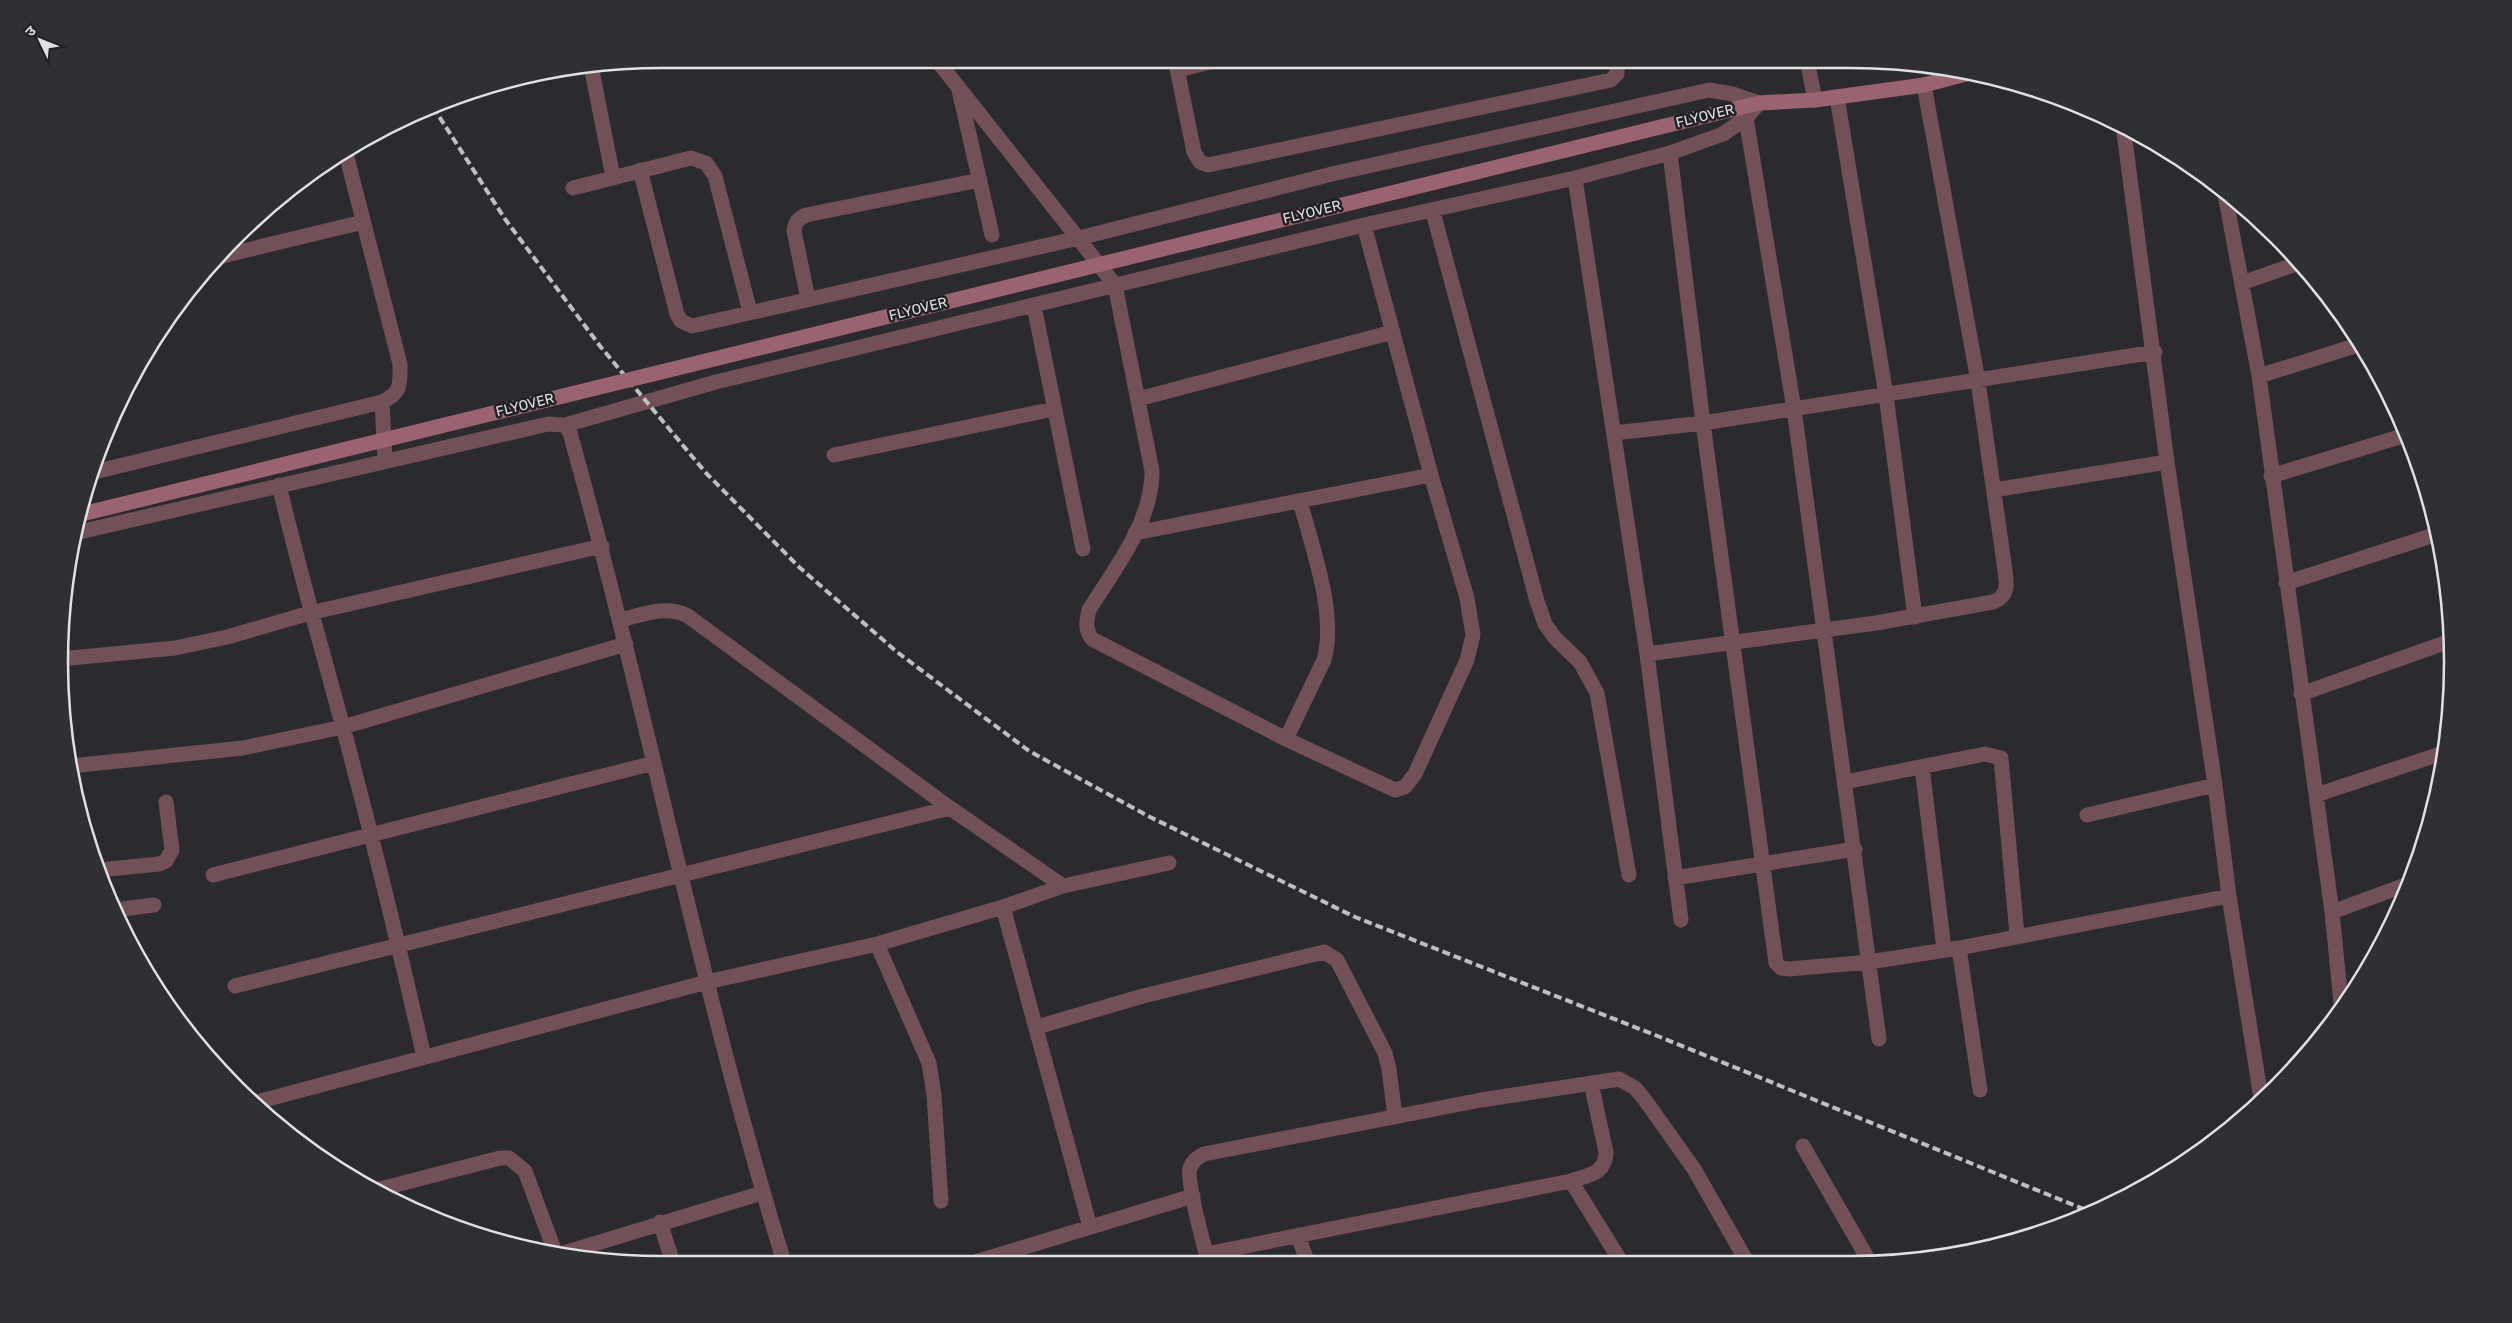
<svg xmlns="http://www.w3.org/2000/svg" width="2512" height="1323" viewBox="0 0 2512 1323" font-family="Rubik,'Noto Sans Devanagari',sans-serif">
<rect width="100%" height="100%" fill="#2b2a2e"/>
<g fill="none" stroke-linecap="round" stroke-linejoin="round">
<path stroke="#725058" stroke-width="15" d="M936,59L1115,285L1152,471C1152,523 1115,568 1089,610C1086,622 1085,629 1092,639L1286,739L1395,790L1405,787L1415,774L1467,660L1473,635L1467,598L1431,475L1364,225
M1175,59L1194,152L1200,162L1208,165L1611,80L1617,74V60
M1807,60L1815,100
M591,66L613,177
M1178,70L1222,59
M959,90L992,235
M1837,97L1886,395L1915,617
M1746,118L1794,409L1879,1039
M2123,125L2167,462L2215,785L2229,896L2261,1098
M1670,153L1703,423L1776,963L1781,968L1789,969L1869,962L1959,948L2229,896
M1575,178L1647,654L1681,920
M573,188L691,158L706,163L715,176L750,312
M2224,189L2259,376L2332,912L2341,1003
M1433,212L1537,601L1545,624L1555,638L1580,662L1597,693L1629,875
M214,258L363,222
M2242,283L2302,262
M808,299L794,231C795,222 798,219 806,215L980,180
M1034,306L1083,549
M2259,376L2361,344
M1138,399L1393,332
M382,402L385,461
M565,425L716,382L1364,225L1575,178L1670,153L1723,134L1746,118L1759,103L1733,94L1709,90L1332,174L1079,238L692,326L681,321L677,314L640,170
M1615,433L1703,423L2155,352
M834,455L1054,409
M90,473L382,402C402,392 400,385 400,364L345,150
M2271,476L2406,435
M279,485C298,566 321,646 343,727C372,836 399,946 424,1057
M1994,490L2167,462
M75,533L548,424L565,425L570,433C647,708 700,989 784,1262
M1135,533L1431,475
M2286,583L2437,534
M621,620C644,614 666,605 688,616L950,808L1063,886
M1647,654L1876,623L1993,602C2009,596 2007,584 2005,570L1978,381L1924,85
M60,659L175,648L227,637L310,613L602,546
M2301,694L2450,641
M1286,739L1324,660C1337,613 1312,548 1300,501
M71,766L243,748L343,727L626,644
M1922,767L1944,949
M1845,782L1985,754L2001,758L2017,935
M2316,795L2443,753
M2087,815L2215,785
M99,870L159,864L166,861L172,850L166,802
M213,875L654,763
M1675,878L1855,849
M1003,907L1090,1227
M114,910L154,905
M2332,912L2408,884
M877,944L929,1063L934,1095L941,1201
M1959,948L1980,1090
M235,986L950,808
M1037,1027L1143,996L1324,952L1337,960L1385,1053L1389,1069L1395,1116
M253,1103L707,982L877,944L1003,907L1063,886L1169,863
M1803,1146L1868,1259
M1571,1181L1620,1260
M376,1190L500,1158H509L525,1171L555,1252
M660,1222L673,1263
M1298,1235L1307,1261
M564,1253L762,1193
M1206,1254L1571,1181C1588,1175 1606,1174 1606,1152L1591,1083
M1208,1261C1204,1246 1186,1180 1190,1168C1193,1160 1197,1158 1204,1154L1481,1100L1619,1079L1635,1088L1645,1100L1694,1169L1746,1260
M975,1262L1193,1196"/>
<path stroke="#9a6371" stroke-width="15" d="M1599,142L1759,103L1815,100L1924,85L1970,73"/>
<path stroke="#bfbfc2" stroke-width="4" stroke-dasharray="8 4" stroke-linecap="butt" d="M433,107L505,219L600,346L706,473L799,567L897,652L1029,751L1150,817L1355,917L1660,1037L2091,1212"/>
<path stroke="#9a6371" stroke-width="15" d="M78,515L1599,142"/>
</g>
<g text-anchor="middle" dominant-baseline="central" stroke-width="5" stroke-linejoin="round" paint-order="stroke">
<g font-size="14" fill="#e1e1e4" stroke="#212125">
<text transform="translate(1705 116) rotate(-14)">FLYOVER</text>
<text transform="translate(1312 212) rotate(-14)">FLYOVER</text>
<text transform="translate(918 309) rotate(-14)">FLYOVER</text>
<text transform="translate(525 405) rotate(-14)">FLYOVER</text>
</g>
</g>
<path d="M0 0H2512V1323H0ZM662 68H1850A594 594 0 0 1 2444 662V662A594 594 0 0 1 1850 1256H662A594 594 0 0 1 68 662V662A594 594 0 0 1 662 68Z" fill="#303034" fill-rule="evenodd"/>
<path fill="none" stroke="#e1e1e4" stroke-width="2.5" d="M662 68H1850A594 594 0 0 1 2444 662V662A594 594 0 0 1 1850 1256H662A594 594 0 0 1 68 662V662A594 594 0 0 1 662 68Z"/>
<g transform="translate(40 40) rotate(313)" stroke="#212125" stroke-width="4" paint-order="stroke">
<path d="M0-4L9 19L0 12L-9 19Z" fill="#e1e1e4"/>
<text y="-8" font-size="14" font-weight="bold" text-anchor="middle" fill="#e1e1e4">उ</text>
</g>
</svg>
